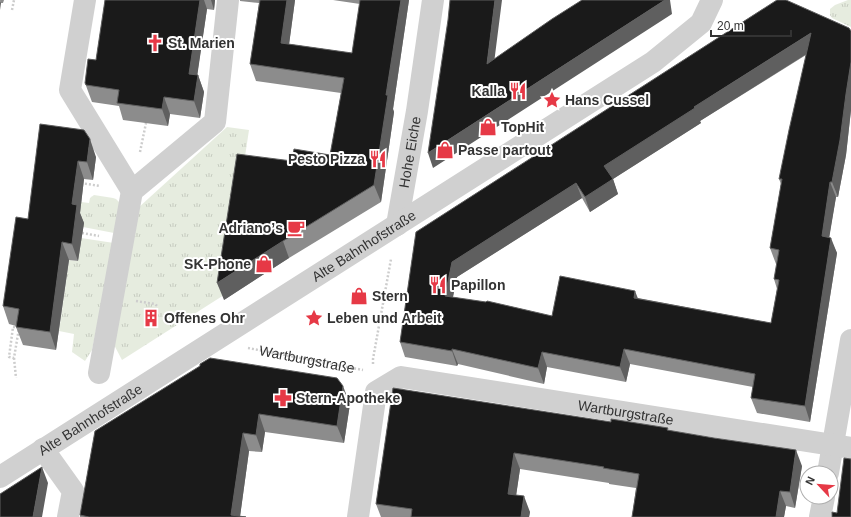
<svg xmlns="http://www.w3.org/2000/svg" width="851" height="517" viewBox="0 0 851 517" font-family="Helvetica,sans-serif">
<defs>
<pattern id="grass-tufts" width="24" height="20" patternUnits="userSpaceOnUse"><rect width="24" height="20" fill="#e6ecdf"/><path d="M3 7l-1-3M5 7V3M7 7l1-3M15 17l-1-3M17 17v-4M19 17l1-3" fill="none" stroke="#c6cbc0"/></pattern>
</defs>
<rect width="100%" height="100%" fill="#fff"/>
<path fill="url(#grass-tufts)" d="M848,0H851V27L832,18L830,15V9L835,5Z
M227,127L249,130L224,295L122,360L112,341L138,208Z
M94,195L113,198L116,199L120,203L114,233L83,227L78,222L81,202L89,203L90,198Z
M81,238L114,243L92,350L85,361L72,352L74,334L59,331L69,260L78,261Z"/>
<g fill="none" stroke-linecap="round" stroke-linejoin="round">
<g stroke="#cdcdcd" stroke-width="2.5" stroke-dasharray="2 2" stroke-linecap="butt">
<path d="M12,10L14,0"/>
<path d="M140,152L146,123"/>
<path d="M81,183L100,186"/>
<path d="M82,233L99,236"/>
<path d="M136,301L155,304L158,307"/>
<path d="M13,327L19,328L14,358L9,357Z"/>
<path id="s1" d="M248,348L363,370"/>
<path d="M14,358L16,378"/>
<path d="M373,364V359L391,259"/>
</g>
<g stroke="#d0d0d0" stroke-width="22">
<path d="M85,0L70,90L132,191"/>
<path id="s2" d="M397,225L417,111L433,0"/>
<path d="M99,373L132,191L215,122L228,0"/>
<path d="M43,449L73,491L68,517"/>
<path d="M828,473L851,340"/>
<path id="s3" d="M0,477L653,62L701,23L712,0"/>
<path id="s4" d="M358,517L376,392L401,377L851,448"/>
<path d="M820,517L824,497"/>
</g>
</g>
<path fill="#8c8c8c" fill-rule="evenodd" d="M0,0H4L3,3H1Z
M105,0H215L214,10L207,9L197,75H198L204,92L200,118L170,114L168,126L123,120L119,106L92,102L85,83L96,60Z
M240,0H295L289,44L352,53L360,4L333,0H409L393,109L394,112L381,202L289,258L224,300L292,161L330,155L341,93L256,81L250,64L259,3L240,1Z
M851,31V110L846,155L838,197H836L829,237L837,253L810,422L757,413L751,398L753,387L630,364L626,382L547,367L544,384L458,364L457,366L405,357L400,342L416,232ZM806,55L779,179L781,184L770,248L776,264H777L774,279L777,289L771,323L638,298L552,316L453,297L457,277L582,198L590,212L618,194L613,179L701,123L700,121Z
M40,124L96,157L93,180L84,179L80,213L84,223L78,261L69,260L56,350L23,345L16,327V326L9,324L3,306L28,219Z
M393,388L611,422L669,430L802,466L795,508L786,506L784,517H632L636,488L609,484V483L520,469L516,495L530,512L529,517H381L376,504Z
M350,404L344,443L265,432L262,452L249,451L240,516L246,517H80V515L95,431Z"/>
<path fill="#5f5f5f" d="M0,0L1,3L0,10Z
M200,0H204L207,9L195,91L189,74Z
M211,0H215L214,10Z
M287,0H295L287,60L281,43Z
M401,0H409L393,109L394,112L381,202L374,185L386,95Z
M495,0H502L492,79L487,64Z
M665,0H670L672,14L433,168L428,153Z
M811,33L816,48L700,121L701,123L613,179L618,194L590,212L585,197L604,166L694,107Z
M851,62V110L846,155L838,197L832,182Z
M198,75L204,92L200,118L194,101Z
M164,97L170,114L168,126L162,109Z
M90,139L96,157L93,180L87,162Z
M78,161L84,179L80,213L84,223L78,261L72,244V204Z
M830,182L836,197L827,251L822,236Z
M576,183L582,198L457,277L450,311L445,296L452,262Z
M831,238L837,253L810,422L805,406Z
M283,241L289,258L224,300L217,283Z
M62,242L69,260L56,350L50,332Z
M635,291L641,306L634,298Z
M452,349L458,364L457,366L452,351Z
M624,349L630,364L626,382L620,367Z
M542,352L547,367L544,384L538,368Z
M343,386L350,404L344,443L337,426Z
M259,414L265,432L262,452L256,435Z
M243,433L249,451L240,517L231,515Z
M796,450L802,466L795,508L790,492Z
M514,453L520,469L514,510L508,494Z
M42,467L48,483L42,517H33Z
M780,491L786,506L784,517H776Z
M524,496L530,512L529,517H521Z"/>
<path fill="#1a1a1a" stroke="#5f5f5f" fill-rule="evenodd" d="M105,0H200L189,74L198,75L194,101L164,97L162,109L117,103L119,90L86,85L85,83L88,59L96,60Z
M260,0H287L281,43L352,53L360,0H401L386,95H388L374,185L283,241L217,283L237,154L292,161L294,149L330,155L344,78L250,64Z
M450,0H495L487,64L552,19L582,0H665L428,153L448,20Z
M777,0H786L849,28L851,31V62L846,94L840,140L832,182H830L822,236L831,238L805,406L751,398L755,374L624,349L620,367L542,352L538,368L452,349V351L400,342L416,232ZM811,33L789,130L779,179H782L770,248L779,250L774,279L779,280L771,323L634,298L635,291L560,276L552,316L487,301L486,302L445,296L452,262L576,183L585,197L613,179L604,166L695,108L694,107Z
M40,124L84,130L90,139L87,162L78,161L72,204L77,205L72,244L62,242L50,332L16,327L19,309L3,306L16,217L28,219Z
M210,358L337,378L343,386L337,426L259,414L256,435L243,433L231,515L246,517H89L80,515L95,431L200,366V364Z
M393,388L611,422V419L668,428L667,430L714,438L796,450L790,492L780,491L776,517H632L639,474L603,468L604,467L514,453L508,494L524,496L521,517H411L412,509L376,504Z
M844,458L851,459V517H832V512L837,513Z
M42,467L33,517H0V494Z"/>
<defs>
<g id="church-bare" transform="scale(1.38)"><path d="M-1.2-6h2.4v3.5h3.3v2.4h-3.3V6h-2.4V-.1h-3.3v-2.4h3.3Z" fill="#e63946" stroke="#fff" stroke-width="2.5" paint-order="stroke"/></g>
<g id="restaurant-bare" transform="scale(1.38)"><path d="M-5-6h1v4h1v-4h1v4h1v-4h1v5L-1.5 .5V6h-2V.5L-5-1ZM5-6V6H3V1.5H1.5Q1.5-4 5-6Z" fill="#e63946" stroke="#fff" stroke-width="2.5" paint-order="stroke"/></g>
<g id="sight-bare" transform="scale(1.38)"><path d="M0-6L1.8-2.2L6-1.7L2.9 1.2L3.7 5.4L0 3.3L-3.7 5.4L-2.9 1.2L-6-1.7L-1.8-2.2Z" fill="#e63946" stroke="#fff" stroke-width="2.5" paint-order="stroke"/></g>
<g id="shop-bare" transform="scale(1.38)"><path d="M-5-2.5h2.3a2.7 3.5 0 0 1 5.4 0H5L5.5 6h-11ZM-1.5-2.5h3a1.5 2.3 0 0 0-3 0Z" fill="#e63946" stroke="#fff" stroke-width="2.5" paint-order="stroke"/></g>
<g id="cafe-bare" transform="scale(1.38)"><path d="M-5.5-4.5H6V0H3Q3 3.5 0 3.5H-2.5Q-5.5 3.5-5.5 0ZM3-3.2v2h1.7v-2ZM-6 4.5H4V6H-6Z" fill="#e63946" stroke="#fff" stroke-width="2.5" paint-order="stroke"/></g>
<g id="building-bare" transform="scale(1.38)"><path d="M-4-6H4V6H1V3H-1V6H-4ZM-2.5-4.3h1.7v1.8h-1.7ZM.8-4.3h1.7v1.8H.8ZM-2.5-1h1.7V.8h-1.7ZM.8-1h1.7V.8H.8Z" fill="#e63946" stroke="#fff" stroke-width="2.5" paint-order="stroke"/></g>
<g id="pharmacy-bare" transform="scale(1.38)"><path d="M-2-6h4v4h4v4h-4v4h-4v-4h-4v-4h4Z" fill="#e63946" stroke="#fff" stroke-width="2.5" paint-order="stroke"/></g>
</defs>
<g fill-rule="evenodd">
<use href="#church-bare" x="155" y="43"/>
<use href="#restaurant-bare" x="518" y="91"/>
<use href="#sight-bare" x="552" y="100"/>
<use href="#shop-bare" x="488" y="127"/>
<use href="#shop-bare" x="445" y="150"/>
<use href="#restaurant-bare" x="378" y="159"/>
<use href="#cafe-bare" x="296" y="228"/>
<use href="#shop-bare" x="264" y="264"/>
<use href="#restaurant-bare" x="438" y="285"/>
<use href="#shop-bare" x="359" y="296"/>
<use href="#building-bare" x="151" y="318"/>
<use href="#sight-bare" x="314" y="318"/>
<use href="#pharmacy-bare" x="283" y="398"/>
</g>
<g text-anchor="middle" dominant-baseline="central" stroke-width="4" stroke-linejoin="round" paint-order="stroke">
<g font-size="14" font-weight="bold" fill="#333" stroke="#fff" text-anchor="start">
<text x="168" y="43">St. Marien</text>
<text x="505" y="91" text-anchor="end">Kalla</text>
<text x="565" y="100">Hans Cussel</text>
<text x="501" y="127">TopHit</text>
<text x="458" y="150">Passe partout</text>
<text x="365" y="159" text-anchor="end">Pesto Pizza</text>
<text x="283" y="228" text-anchor="end">Adrianoʼs</text>
<text x="251" y="264" text-anchor="end">SK-Phone</text>
<text x="451" y="285">Papillon</text>
<text x="372" y="296">Stern</text>
<text x="164" y="318">Offenes Ohr</text>
<text x="327" y="318">Leben und Arbeit</text>
<text x="296" y="398">Stern-Apotheke</text>
</g>
<g font-size="14" fill="#333" stroke="#fff">
<text stroke="none"><textPath href="#s2" startOffset="74">Hohe Eiche</textPath></text>
<text stroke="none"><textPath href="#s3" startOffset="431">Alte Bahnhofstraße</textPath></text>
<text stroke="none"><textPath href="#s1" startOffset="60">Wartburgstraße</textPath></text>
<text stroke="none"><textPath href="#s4" startOffset="383">Wartburgstraße</textPath></text>
<text stroke="none"><textPath href="#s3" startOffset="107">Alte Bahnhofstraße</textPath></text>
</g>
</g>
<g transform="translate(819 485) rotate(296)"><circle r="19" fill="#ffffff" stroke="#adadad"/>
<path d="M0-3L7 15L0 10L-7 15Z" fill="#e63946"/>
<text y="-6" font-size="11" font-weight="bold" text-anchor="middle" fill="#333333">N</text>
</g>
<path d="M711 30v6h80v-6" fill="none" stroke="#333333" stroke-width="2"/>
<text x="717" y="30" font-size="12" fill="#333333" stroke="#ffffff" stroke-width="3" paint-order="stroke">20 m</text>
</svg>
